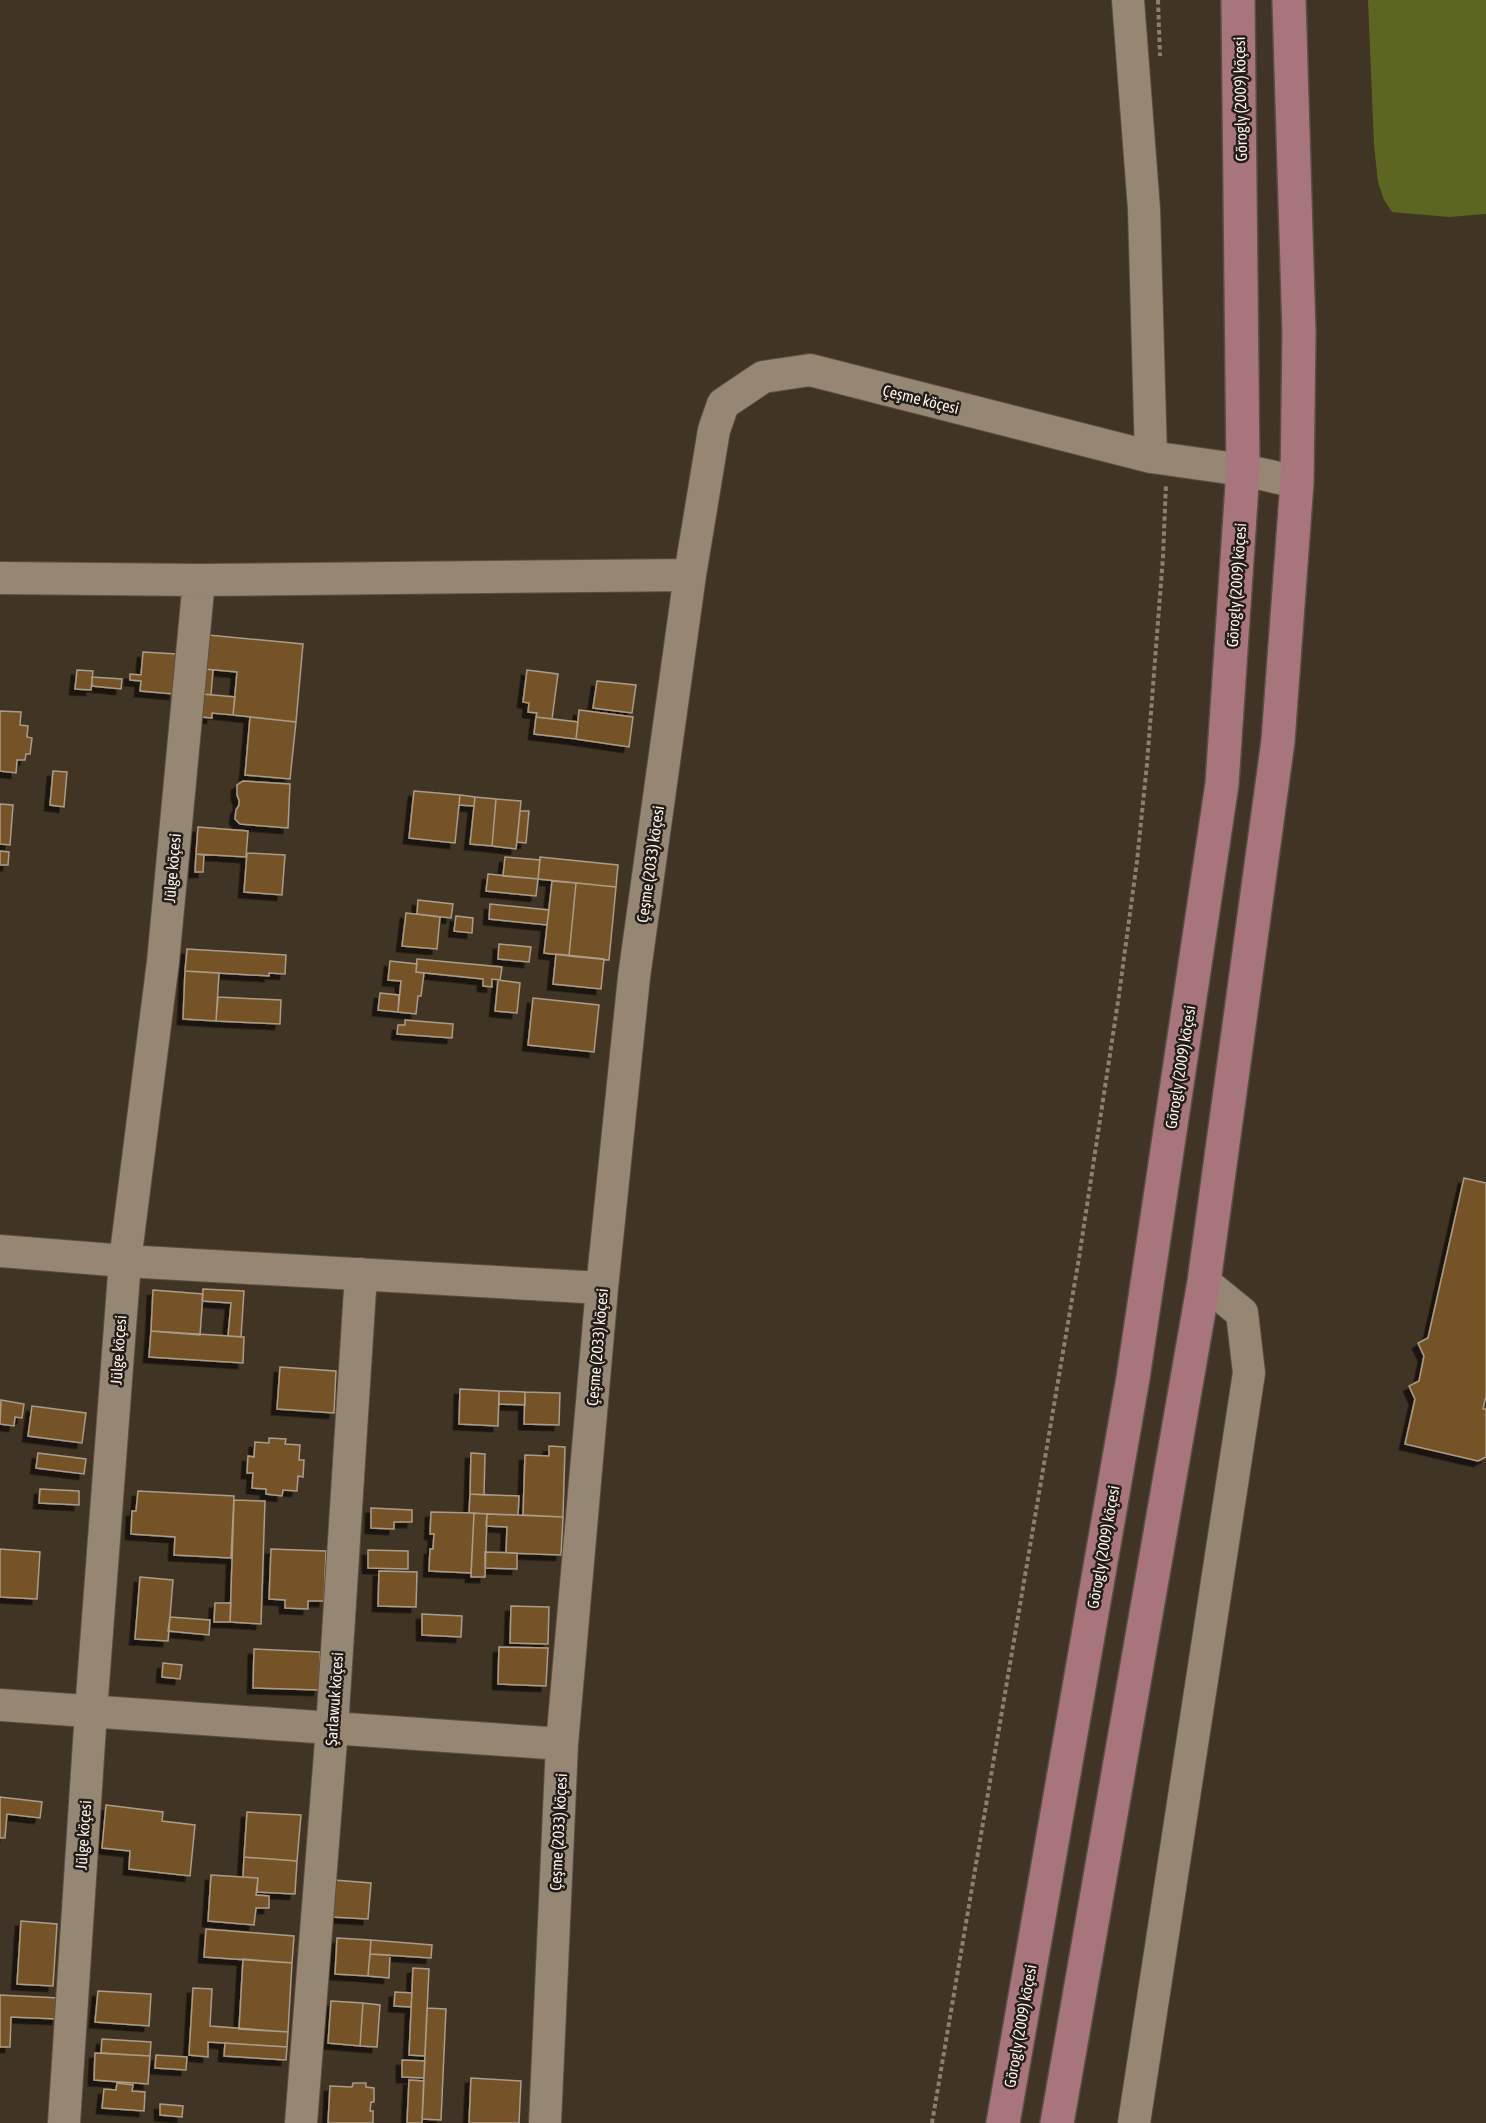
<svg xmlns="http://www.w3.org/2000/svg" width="1486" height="2123" viewBox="0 0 1486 2123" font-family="'Asap Condensed',sans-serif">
<defs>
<filter id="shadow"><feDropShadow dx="-5.5" dy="5.5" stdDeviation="0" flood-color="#0009"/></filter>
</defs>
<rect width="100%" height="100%" fill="#403424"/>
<path fill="#5d6621" d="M1368,0H1486V214L1449,217L1392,212L1384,200L1378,182L1374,145Z"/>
<path fill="#745325" stroke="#ab9c8a" stroke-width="1.5" filter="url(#shadow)" d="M208,635L303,644L296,722L233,715L237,672L205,669Z
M143,652L177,654L174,694L140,691L141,681L130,680V674L141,675Z
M205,669L213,670L211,695L203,694Z
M77,670L93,671L91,690L75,689Z
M527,670L558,674L552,719L536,717L537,713L528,712L529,703L523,702Z
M92,677L122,679L121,689L92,686Z
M597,681L636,685L632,713L593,708Z
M203,694L235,697L233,715L212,713V718L201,717Z
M579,710L633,717L629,747L576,739Z
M0,711L21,712L20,725L28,726L27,737L32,738L30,754H26L25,760H17L16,773L0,771Z
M250,717L296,722L290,779L245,775Z
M536,717L578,722L576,739L534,734Z
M53,771L67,772L64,807L50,805Z
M243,781L290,784L288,828L240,824L235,819L236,810L239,805V800L237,795V785Z
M414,791L460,795L455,843L409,838Z
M460,795L475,797L474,806L459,805Z
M475,797L496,799L492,846L470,844Z
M496,799L521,801L516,849L492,846Z
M0,804L13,805L10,845L0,844Z
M520,811H529L526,843L517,842Z
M198,827L248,831L246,857L196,854Z
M0,851L9,852L8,865H0Z
M247,853L285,855L282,895L244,892Z
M196,854L204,855L203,872H195Z
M505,857L540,860L538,879L503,876Z
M540,857L618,865L616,887L538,879Z
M488,874L538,879L536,896L486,891Z
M552,881L576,883L569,956L544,953Z
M576,883L616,887L609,960L569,956Z
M418,900L453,904L451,918L417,914Z
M490,904L549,910L547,925L489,919Z
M406,913L440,917L437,949L402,946Z
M456,916L473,918L472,933L454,931Z
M499,944L531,947L529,962L498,959Z
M187,949L286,955L285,974L269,973V976L185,971Z
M556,954L604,959L601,989L553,984Z
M417,959L502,967L500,980L492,979V987L483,986V979L416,972Z
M390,961L417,964L416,972L424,973L421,996H418L416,1014L398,1012L401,981L388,980Z
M185,971L219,973L216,1021L183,1019Z
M498,980L520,983L517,1013L495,1011Z
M380,993L399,995L398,1012L378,1010Z
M218,997L281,1000L280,1024L216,1021Z
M533,998L599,1005L594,1052L528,1045Z
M405,1020L453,1024L452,1038L397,1034L398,1025H405Z
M1464,1178L1486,1183V1396L1483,1409H1486V1457L1478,1461L1405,1444L1415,1399L1409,1386L1419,1381L1424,1356L1418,1343L1428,1338Z
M203,1289L244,1291L241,1337L228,1336L231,1303L202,1301Z
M153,1290L203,1294L200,1335L151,1331Z
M151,1331L244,1337L243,1363L149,1357Z
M280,1367L336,1371L334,1413L277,1409Z
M460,1389L499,1391L498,1426L459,1424Z
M499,1391L525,1392V1405L499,1404Z
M525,1392L560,1393L559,1425L524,1424Z
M1,1400L24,1404L22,1418L15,1417L14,1426L0,1424Z
M32,1406L86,1413L82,1443L28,1436Z
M269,1438L286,1439L285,1444L300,1445L299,1460H304L303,1477L298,1476L297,1491L283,1490L282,1496L266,1494V1489L252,1488L253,1473H247L248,1456L254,1457L255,1442L269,1443Z
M549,1446L565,1447L563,1517L523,1515L525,1455L549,1456Z
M38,1453L86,1459L84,1474L36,1468Z
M471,1453L485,1454L484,1495L470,1494Z
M40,1489L79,1491V1505L39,1503Z
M138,1491L234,1496L231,1558L174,1555L175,1537L131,1534L132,1511H136Z
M470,1494L519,1496L518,1515L469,1513Z
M234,1500L265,1501L261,1624L230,1622Z
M371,1508L412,1510V1522H394V1529L371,1528Z
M431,1512L474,1513L471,1573L429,1571L430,1549H433L434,1534H430Z
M474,1513L487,1514L485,1577H471Z
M487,1514L563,1517L561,1555L506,1553L507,1527L486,1526Z
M0,1549L40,1552L37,1599L0,1597Z
M271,1549L326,1551L324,1601H308V1609L285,1608V1600L269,1599Z
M368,1550L408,1551V1569L368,1568Z
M485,1552L517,1553V1569L485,1568Z
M379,1571L417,1572L416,1607L378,1606Z
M140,1577L173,1580L168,1641L135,1639Z
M215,1603H231L230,1622H214Z
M511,1606L549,1607L548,1644L510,1643Z
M422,1614L462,1616L461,1637L422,1635Z
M170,1617L210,1620L209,1635L168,1631Z
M499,1647L548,1648L546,1686L498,1684Z
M254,1649L320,1652L319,1690L253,1688Z
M163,1663L182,1665L180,1679L162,1677Z
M0,1797L42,1802L40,1818L7,1814L5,1838H0Z
M106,1805L163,1812L162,1821L195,1825L190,1876L129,1869L130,1851L102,1848Z
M247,1812L301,1815L297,1861L244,1857Z
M244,1857L297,1861L295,1894L257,1892L258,1878L243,1877Z
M211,1875L258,1878L256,1895L269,1896V1908H256L254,1925L208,1921Z
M334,1880L371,1883L368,1919L332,1917Z
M21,1921L57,1924L53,1986L17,1984Z
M206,1929L294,1936L292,1963L204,1957Z
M337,1938L371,1940L368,1976L335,1974Z
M371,1940L432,1945L431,1958L370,1954Z
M370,1954L390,1955L389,1978L368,1976Z
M243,1959L292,1963L288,2032L239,2029Z
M413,1968L429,1969L425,2056L409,2055Z
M193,1988L212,1989L210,2026L288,2032L287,2047L208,2042V2057L189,2055Z
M98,1991L151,1994L149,2026L95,2022Z
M395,1992L412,1993L411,2007L394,2006Z
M0,1995L59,1998L57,2019L11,2017L10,2047H0Z
M331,2001L363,2003L360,2046L328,2043Z
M363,2003L380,2005L377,2047L360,2046Z
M427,2008L446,2009L441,2120L422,2119Z
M102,2039L151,2042L150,2056L101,2053Z
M225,2043L287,2047L286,2060L224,2056Z
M95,2053L150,2056L148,2084L94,2080Z
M156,2055L187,2057L186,2070L155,2068Z
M402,2060L425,2061L424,2078L402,2077Z
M471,2078L521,2081L519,2123H469Z
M409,2080L424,2081L422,2123H407Z
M117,2083L133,2085L132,2091L145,2092L144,2111L102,2108L104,2089L116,2090Z
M353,2083H366V2087L374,2088V2102H371L370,2111H373V2123H328L330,2086L352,2087Z
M160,2104L183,2106L182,2117L160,2115Z"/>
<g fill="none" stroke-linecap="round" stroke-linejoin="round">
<g stroke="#5a4f42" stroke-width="34">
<path id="minor" d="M1128,0L1144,209L1151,457
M0,578L199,580L690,575
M0,1251L125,1261L602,1288
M0,1705L562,1744
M64,2123L91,1711L125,1261L163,962L199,580
M301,2123L332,1728L361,1274
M545,2123L562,1744L602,1288L634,977L690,575L714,430L723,404L763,377L810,370L1151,457L1243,470L1297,482
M1134,2123L1249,1373L1242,1313L1204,1282"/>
</g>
<g stroke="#5a4f42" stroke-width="36">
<path id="major" d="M1003,2123L1133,1378L1222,784L1243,470L1238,0
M1057,2123L1204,1282L1278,741L1297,482L1299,333L1289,0"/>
</g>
<path stroke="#8a7f72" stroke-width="4" stroke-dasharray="4.5 3" stroke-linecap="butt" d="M1158,0L1160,56
M932,2123L1079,1258L1119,995L1137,861L1147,764L1163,557L1166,484"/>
<use href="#minor" stroke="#968775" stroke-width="32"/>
<use href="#major" stroke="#a8757c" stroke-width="33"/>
</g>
<g text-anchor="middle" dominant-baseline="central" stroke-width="5" stroke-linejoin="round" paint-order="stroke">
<g font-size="16" fill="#fcf3ea" stroke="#221d16">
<text transform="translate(1240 99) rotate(-91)">Görogly (2009) köçesi</text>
<text transform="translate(921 399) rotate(14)">Çeşme köçesi</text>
<text transform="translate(1236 585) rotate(-86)">Görogly (2009) köçesi</text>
<text transform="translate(650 864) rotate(-82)">Çeşme (2033) köçesi</text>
<text transform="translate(172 868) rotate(-85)">Jülge köçesi</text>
<text transform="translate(1180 1067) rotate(-81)">Görogly (2009) köçesi</text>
<text transform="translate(597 1347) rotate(-85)">Çeşme (2033) köçesi</text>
<text transform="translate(118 1350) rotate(-86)">Jülge köçesi</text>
<text transform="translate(1103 1547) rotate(-80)">Görogly (2009) köçesi</text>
<text transform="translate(334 1699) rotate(-86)">Şarlawuk köçesi</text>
<text transform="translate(558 1832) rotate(-87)">Çeşme (2033) köçesi</text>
<text transform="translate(83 1835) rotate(-86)">Jülge köçesi</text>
<text transform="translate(1020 2026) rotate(-80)">Görogly (2009) köçesi</text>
</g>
</g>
</svg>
